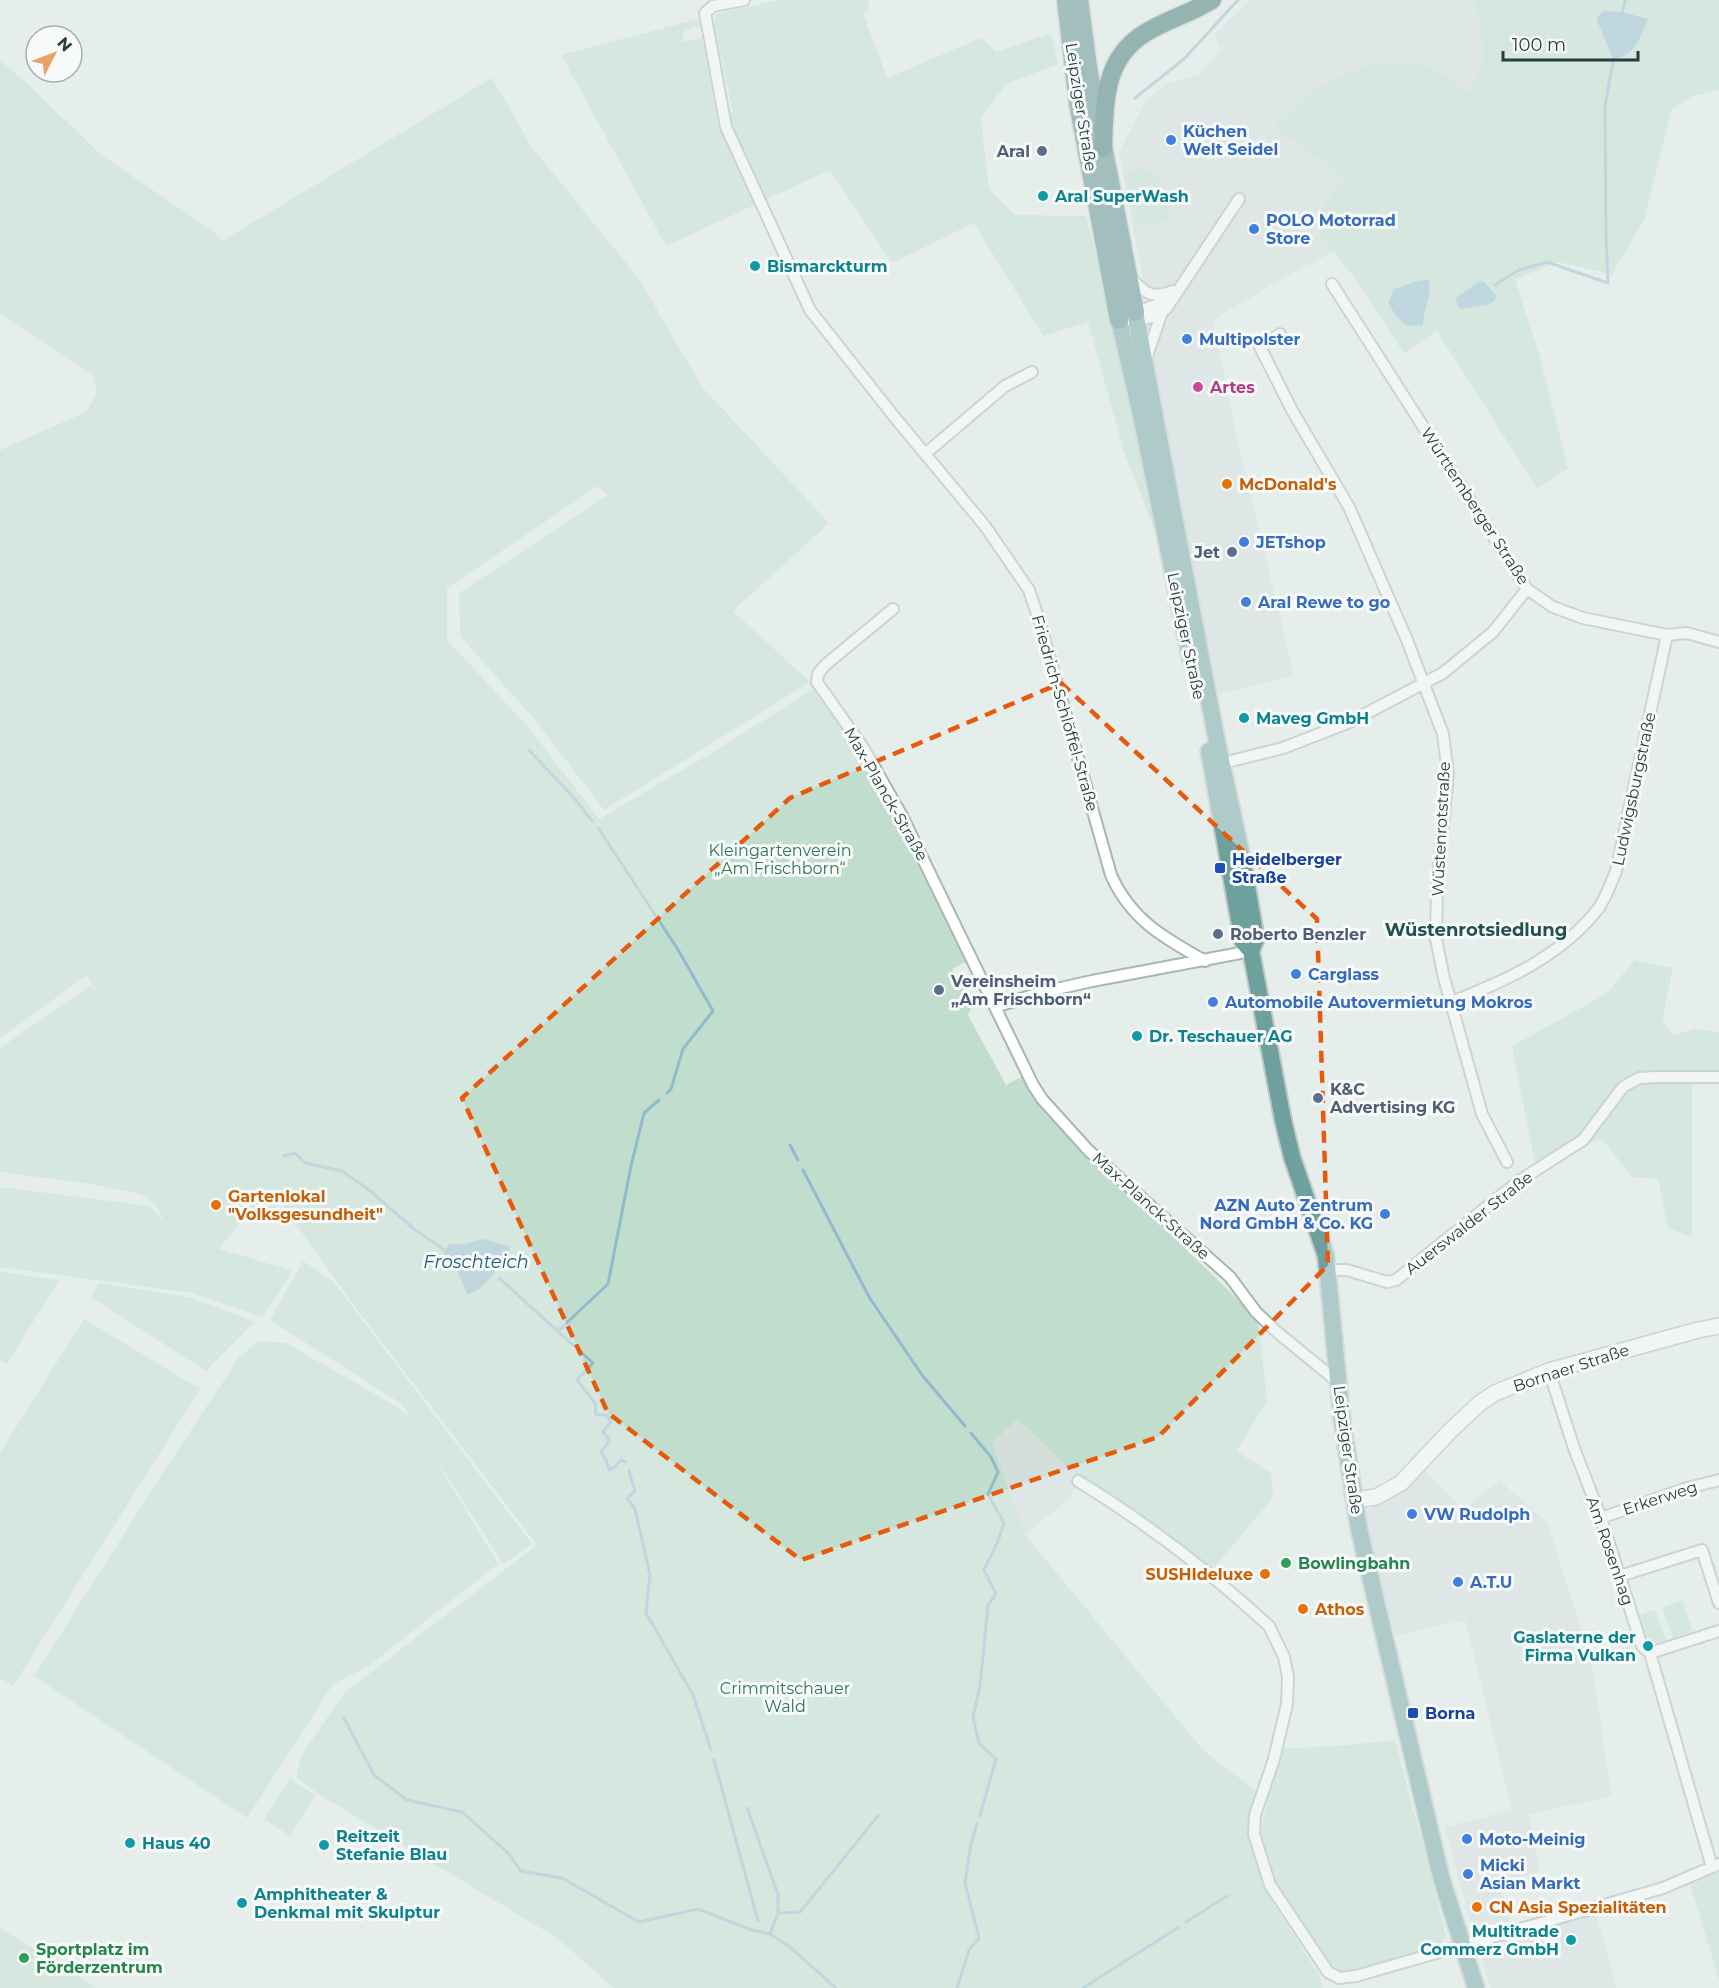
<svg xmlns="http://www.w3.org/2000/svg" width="1719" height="1988" viewBox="0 0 1719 1988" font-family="Montserrat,sans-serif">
<rect width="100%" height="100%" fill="#e6eeec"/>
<path fill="#d4dedb" d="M1250,0H1474L1482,33L1484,52L1477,82L1467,94L1443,73L1394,61L1357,71L1333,81L1310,94L1275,127L1344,177L1313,223L1334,252L1295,271L1213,320L1237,438L1294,675L1216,695L1159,389L1142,275L1119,152L1144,103L1165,84L1198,75L1222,49L1218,44L1216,33Z
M1018,1419L1080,1479L1071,1497L1025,1535L992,1443Z
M1423,1468L1462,1509L1500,1481L1548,1523L1593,1669L1611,1796L1529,1815L1540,1871L1499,1885L1514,1931L1594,1906L1617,1988H1491L1469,1918L1445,1827L1512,1810L1465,1620L1395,1636L1365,1516L1370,1507L1399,1491Z"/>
<path fill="#c1ddce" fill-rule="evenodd" d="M778,0H868L869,9L863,13L887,78L981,38L996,52L1051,33L1058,64L1006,84L981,118L989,189L1015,215L1086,216L1109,303L1166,559L1124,452L1088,322L1043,336L974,223L892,263L830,170L666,246L561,55L698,19L700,26L684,31L683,42L702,38L717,120L733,112L714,25L716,14Z
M1474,0H1719V90L1693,96L1672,109L1644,220L1611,276L1602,272L1558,262L1515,279L1539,354L1568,469L1537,488L1437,331L1404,354L1362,288L1312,223L1344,177L1274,127C1285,116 1296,105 1308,96C1343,69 1402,49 1442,73C1451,78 1459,87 1467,93C1492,64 1482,34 1474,0ZM1429,279C1432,292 1428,306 1423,318L1394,289L1417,281ZM1466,292L1488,305L1462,309L1457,298Z
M0,61L29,85L100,154L214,232L222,241L492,78L531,146L639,279L703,388L829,523L733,611L810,682L604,810L535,720L460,636L459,593L608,495L598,486L447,588V640L530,729L599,819L710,754L815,688C839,721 864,755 884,791C914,846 941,903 967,961L952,969L972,1006L968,1015L1006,1085L1023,1076L1055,1122L1258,1319L1267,1402L1236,1451L1271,1473L1273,1498L1210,1572L1080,1479L1018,1419L992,1443L1025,1535L1204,1751L1259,1793L1252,1833L1272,1901L1319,1975L1323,1988H614L557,1938L320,1795L296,1778L301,1756L344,1693L537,1545L352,1303L281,1203L260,1221L243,1220L219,1249L291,1270L289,1278L262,1317L192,1293L0,1267V1187L150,1206L165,1222L156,1205L141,1194L91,1184L0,1172V1048L90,986L96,988L86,976L0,1038V450L86,412L97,394L93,375L0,313Z
M1143,169L1160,178L1170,221L1137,226L1125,172Z
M1635,960L1673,968L1662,1020L1674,1035L1696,1028L1719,1033V1073L1692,1074V1237L1668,1228L1658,1179L1632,1177L1602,1139L1535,1163L1512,1046L1606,994Z
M303,1261L333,1281L532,1544L503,1564L422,1437L498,1564L367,1667L333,1684L247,1818L34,1676L160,1477L240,1356L259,1341L286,1343L399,1408L412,1420L402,1404L270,1320Z
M0,1272L59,1280L7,1364L0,1360Z
M99,1283L192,1298L255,1322L206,1371L91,1297Z
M84,1319L200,1389L13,1686L0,1678V1453Z
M1682,1600L1693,1631L1673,1638L1662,1607Z
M1655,1610L1666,1640L1652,1645L1649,1642L1640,1615Z
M1395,1740L1446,1936L1442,1943L1431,1948L1351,1972L1335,1970L1328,1966C1305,1931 1259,1872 1262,1829C1264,1806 1277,1772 1284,1748C1321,1748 1358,1744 1395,1740Z
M290,1779L315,1795L290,1836L264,1819Z
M1719,1870V1980L1690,1884Z
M0,1928L97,1988H0Z"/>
<path fill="#92bacf" d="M1604,11L1622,12L1648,19C1639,38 1637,55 1613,59L1596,18Z
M1429,279C1433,297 1423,310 1423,325L1407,326L1397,317L1388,303L1394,289L1417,281Z
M1483,281L1496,295L1495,301L1488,305L1462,309L1457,306L1456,298L1478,282Z
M483,1239L511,1247C503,1260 484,1293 467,1294L458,1273L444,1254L449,1244H465Z"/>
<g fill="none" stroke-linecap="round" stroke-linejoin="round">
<path stroke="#92bacf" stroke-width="3" d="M1622,14L1625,0
M1135,98L1184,59L1238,0
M1495,285L1519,270L1547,262L1608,283L1606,236L1605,106L1614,56
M529,750L575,799L592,821
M598,828L677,948L713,1011L683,1049L671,1089L667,1093
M790,1145L798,1160
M284,1156L295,1153L305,1163L342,1171L369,1190L414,1229L446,1251
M803,1170L869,1297L922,1375L965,1426
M499,1278L593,1363L577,1380L595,1403L596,1415H606L611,1421L603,1432L610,1440L601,1452L607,1462L609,1470L615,1467L621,1460L626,1462
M559,1330L608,1284L631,1166L644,1113L659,1100
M971,1433L991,1457L998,1472L988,1494L1004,1523L998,1541L984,1570L996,1594L988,1605L980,1686L973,1717L979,1743L996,1759L980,1815
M629,1471L635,1491L627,1498L635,1509L650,1575L646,1613L693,1695L711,1750
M344,1718L374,1775L407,1800L462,1812L507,1852L521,1871L562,1878L639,1922L698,1909L752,1930L770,1934L790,1947L836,1988
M714,1760L758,1921
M747,1808L778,1894V1913
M1186,1922L1227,1896
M770,1934L778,1913L800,1912L878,1816
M957,1988L969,1950L979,1938L965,1883L971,1844L977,1824
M1083,1988L1179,1927"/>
<g stroke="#a9b6b4" stroke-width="14">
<path id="minor" d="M744,0L713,6L705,13L726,127L810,310L896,419L985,526L1029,590L1039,620L1111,875C1131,920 1164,938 1205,961
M1130,277C1144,292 1151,300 1173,291
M1332,284L1527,589L1553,607L1583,618L1667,635L1687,633L1719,642
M1130,314L1162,303L1173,295
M1119,320C1137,321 1151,320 1166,309L1239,199
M1280,334L1260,347L1293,412L1349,507L1407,640L1443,734L1448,774L1437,887L1436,939L1444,978L1482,1114L1507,1162
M1146,359L1162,312
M925,454L1005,386L1032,372
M893,609L824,666L818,674L817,682L864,749L902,816L1033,1085L1042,1099L1089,1151L1230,1277L1256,1312L1277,1332L1338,1382
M1215,765L1283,748L1350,722L1443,673L1493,632L1527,589
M1451,1002C1506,981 1561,956 1598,909C1606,898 1611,883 1616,871L1667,635
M995,1007L1043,992L1092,981L1251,951
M1329,1270H1347L1387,1282L1396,1280L1519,1181L1583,1140L1623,1087L1639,1078L1656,1077H1719
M1549,1371L1574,1448L1601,1518L1642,1646L1650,1653L1712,1867
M1078,1481C1148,1524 1208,1570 1269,1626L1284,1657L1288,1677L1287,1704L1274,1759L1255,1815L1254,1834L1270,1885L1328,1972L1339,1978L1356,1976L1663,1888L1719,1864
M1601,1518L1684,1489L1719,1480
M1620,1576L1702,1550L1719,1603
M1650,1653L1719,1631"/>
</g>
<g stroke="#a2b6b4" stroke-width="18">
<path id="secondary" d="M1354,1500L1376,1497L1401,1483L1451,1430L1480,1403L1495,1393L1549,1371L1698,1330L1719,1326"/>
</g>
<g stroke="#c2c9c9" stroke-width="20">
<path id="primary" d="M1135,312L1217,742L1242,857L1256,939L1251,951L1283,1120L1292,1157L1326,1256L1342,1420L1359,1529L1441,1877L1476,1988
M1119,320L1141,415L1191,661
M1209,751L1243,942L1251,951"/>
</g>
<g stroke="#c2c9c9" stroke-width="21">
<path id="trunk" d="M1066,0L1078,103L1119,320
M1079,0L1088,68L1135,312"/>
</g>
<g stroke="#c2c9c9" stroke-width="21">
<path id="motorway" d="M1103,148C1105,99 1103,53 1154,28C1173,18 1193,12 1212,0"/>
</g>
<use href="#minor" stroke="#fff" stroke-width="10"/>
<use href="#secondary" stroke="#fff" stroke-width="15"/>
<use href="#primary" stroke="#6ea19d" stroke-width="16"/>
<use href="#trunk" stroke="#508683" stroke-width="18"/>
<use href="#motorway" stroke="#336a69" stroke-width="18"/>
</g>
<path d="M0 0H1719V1988H0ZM1061,683L1317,919L1328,1265L1158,1437L801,1560L608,1413L462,1098L790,798Z" fill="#e6eeec" fill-opacity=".55" fill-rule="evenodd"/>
<path fill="none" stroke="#e8590c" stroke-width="4.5" stroke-dasharray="12 8" stroke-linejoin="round" d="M1061,683L1317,919L1328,1265L1158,1437L801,1560L608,1413L462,1098L790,798Z"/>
<g fill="#3f7fe0" stroke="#f7faf9" stroke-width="2">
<circle cx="1171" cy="140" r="6"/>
<circle cx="1254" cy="229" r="6"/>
<circle cx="1187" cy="339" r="6"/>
<circle cx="1244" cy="542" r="6"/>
<circle cx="1246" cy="602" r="6"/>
<circle cx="1296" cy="974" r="6"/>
<circle cx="1213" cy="1002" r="6"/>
<circle cx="1385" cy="1214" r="6"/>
<circle cx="1412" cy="1514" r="6"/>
<circle cx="1458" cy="1582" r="6"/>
<circle cx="1467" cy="1839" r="6"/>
<circle cx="1468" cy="1874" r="6"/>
</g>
<g fill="#5c6f8a" stroke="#f7faf9" stroke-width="2">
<circle cx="1042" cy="151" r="6"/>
<circle cx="1232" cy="552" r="6"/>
<circle cx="1218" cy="934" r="6"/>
<circle cx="939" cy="990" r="6"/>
<circle cx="1318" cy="1098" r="6"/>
</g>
<g fill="#0f9aa8" stroke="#f7faf9" stroke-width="2">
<circle cx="1043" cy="196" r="6"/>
<circle cx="755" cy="266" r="6"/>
<circle cx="1244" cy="718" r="6"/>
<circle cx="1137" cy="1036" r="6"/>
<circle cx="1648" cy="1646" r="6"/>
<circle cx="130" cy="1843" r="6"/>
<circle cx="324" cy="1845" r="6"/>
<circle cx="242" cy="1903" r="6"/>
<circle cx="1571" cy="1940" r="6"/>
</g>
<circle fill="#d1479c" stroke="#f7faf9" stroke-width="2" cx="1198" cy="387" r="6"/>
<g fill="#e8710a" stroke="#f7faf9" stroke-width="2">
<circle cx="1227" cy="484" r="6"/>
<circle cx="216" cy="1205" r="6"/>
<circle cx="1265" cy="1574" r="6"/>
<circle cx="1303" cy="1609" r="6"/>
<circle cx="1477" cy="1907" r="6"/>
</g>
<g fill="#1a4fb4" stroke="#f7faf9" stroke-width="2">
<rect x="1214" y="862" width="12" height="12" rx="3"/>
<rect x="1407" y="1707" width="12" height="12" rx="3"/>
</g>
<g fill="#2e9e5b" stroke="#f7faf9" stroke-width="2">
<circle cx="1286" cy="1563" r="6"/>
<circle cx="24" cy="1958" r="6"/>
</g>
<g text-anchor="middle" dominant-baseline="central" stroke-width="6" stroke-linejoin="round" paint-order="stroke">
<g font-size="16" fill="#263f3e" stroke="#f7faf9">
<text transform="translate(1081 107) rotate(81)">Leipziger Straße</text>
<text transform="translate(1475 506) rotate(57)">Württemberger Straße</text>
<text transform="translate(1186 636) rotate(78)">Leipziger Straße</text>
<text transform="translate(1065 713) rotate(74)">Friedrich-Schlöffel-Straße</text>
<text transform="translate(1634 789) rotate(-78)">Ludwigsburgstraße</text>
<text transform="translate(886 794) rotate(60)">Max-Planck-Straße</text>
<text transform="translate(1441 829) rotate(-87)">Wüstenrotstraße</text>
<text transform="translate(1151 1206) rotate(42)">Max-Planck-Straße</text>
<text transform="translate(1469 1223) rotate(-38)">Auerswalder Straße</text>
<text transform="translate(1571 1368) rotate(-18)">Bornaer Straße</text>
<text transform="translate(1348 1450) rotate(82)">Leipziger Straße</text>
<text transform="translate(1660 1498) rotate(-18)">Erkerweg</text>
<text transform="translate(1610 1551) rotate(71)">Am Rosenhag</text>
</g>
<g font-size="16" font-weight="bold" fill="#366cbe" stroke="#f7faf9" text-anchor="start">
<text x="1183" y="131">Küchen<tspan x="1183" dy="18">Welt Seidel</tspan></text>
<text x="1266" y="220">POLO Motorrad<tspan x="1266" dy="18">Store</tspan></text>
<text x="1199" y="339">Multipolster</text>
<text x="1256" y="542">JETshop</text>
<text x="1258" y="602">Aral Rewe to go</text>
<text x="1308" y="974">Carglass</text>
<text x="1225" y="1002">Automobile Autovermietung Mokros</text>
<text x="1373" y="1205" text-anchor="end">AZN Auto Zentrum<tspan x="1373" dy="18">Nord GmbH &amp; Co. KG</tspan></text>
<text x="1424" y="1514">VW Rudolph</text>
<text x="1470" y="1582">A.T.U</text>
<text x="1479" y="1839">Moto-Meinig</text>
<text x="1480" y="1865">Micki<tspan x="1480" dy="18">Asian Markt</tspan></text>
</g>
<g font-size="16" font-weight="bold" fill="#4e5e75" stroke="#f7faf9" text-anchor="start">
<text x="1030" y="151" text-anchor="end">Aral</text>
<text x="1220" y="552" text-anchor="end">Jet</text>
<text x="1230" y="934">Roberto Benzler</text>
<text x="951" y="981">Vereinsheim<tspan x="951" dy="18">„Am Frischborn“</tspan></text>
<text x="1330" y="1089">K&amp;C<tspan x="1330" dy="18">Advertising KG</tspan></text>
</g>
<g font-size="16" font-weight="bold" fill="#0d838f" stroke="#f7faf9" text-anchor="start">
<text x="1055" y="196">Aral SuperWash</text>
<text x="767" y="266">Bismarckturm</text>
<text x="1256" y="718">Maveg GmbH</text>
<text x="1149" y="1036">Dr. Teschauer AG</text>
<text x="1636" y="1637" text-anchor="end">Gaslaterne der<tspan x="1636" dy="18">Firma Vulkan</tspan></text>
<text x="336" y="1836">Reitzeit<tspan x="336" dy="18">Stefanie Blau</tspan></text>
<text x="142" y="1843">Haus 40</text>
<text x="254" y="1894">Amphitheater &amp;<tspan x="254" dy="18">Denkmal mit Skulptur</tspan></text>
<text x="1559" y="1931" text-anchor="end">Multitrade<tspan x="1559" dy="18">Commerz GmbH</tspan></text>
</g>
<g font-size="16" font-weight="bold" fill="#b23c85" stroke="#f7faf9" text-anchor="start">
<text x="1210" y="387">Artes</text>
</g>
<g font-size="16" font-weight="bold" fill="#c56008" stroke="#f7faf9" text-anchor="start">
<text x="1239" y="484">McDonald's</text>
<text x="228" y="1196">Gartenlokal<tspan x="228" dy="18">"Volksgesundheit"</tspan></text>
<text x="1253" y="1574" text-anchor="end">SUSHIdeluxe</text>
<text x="1315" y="1609">Athos</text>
<text x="1489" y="1907">CN Asia Spezialitäten</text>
</g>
<g font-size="16" fill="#327458" stroke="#f7faf9">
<text x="780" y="850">Kleingartenverein<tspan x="780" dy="18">„Am Frischborn“</tspan></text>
<text x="785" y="1688">Crimmitschauer<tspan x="785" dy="18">Wald</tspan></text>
</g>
<g font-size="16" font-weight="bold" fill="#164399" stroke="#f7faf9" text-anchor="start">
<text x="1232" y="859">Heidelberger<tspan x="1232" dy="18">Straße</tspan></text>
<text x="1425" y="1713">Borna</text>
</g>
<g font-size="16" font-weight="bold" fill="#27864d" stroke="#f7faf9" text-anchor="start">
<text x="1298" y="1563">Bowlingbahn</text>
<text x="36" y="1949">Sportplatz im<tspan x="36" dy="18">Förderzentrum</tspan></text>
</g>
<g font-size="18" font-weight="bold" fill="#22514e" stroke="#f7faf9">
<text x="1476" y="930">Wüstenrotsiedlung</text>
</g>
<g font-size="18" font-style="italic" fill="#235979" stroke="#f7faf9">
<text x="476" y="1262">Froschteich</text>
</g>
</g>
<g transform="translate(54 54) rotate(48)"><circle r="28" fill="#f7faf9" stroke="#a3afae" stroke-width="1.5"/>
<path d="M0-4.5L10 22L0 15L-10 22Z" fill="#eaa169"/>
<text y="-9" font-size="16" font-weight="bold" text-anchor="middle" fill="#263f3e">N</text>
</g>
<path d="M1503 51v9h135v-9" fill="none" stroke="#263f3e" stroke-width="3"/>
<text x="1512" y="51" font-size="18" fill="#263f3e" stroke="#f7faf9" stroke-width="4.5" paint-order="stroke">100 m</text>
</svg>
